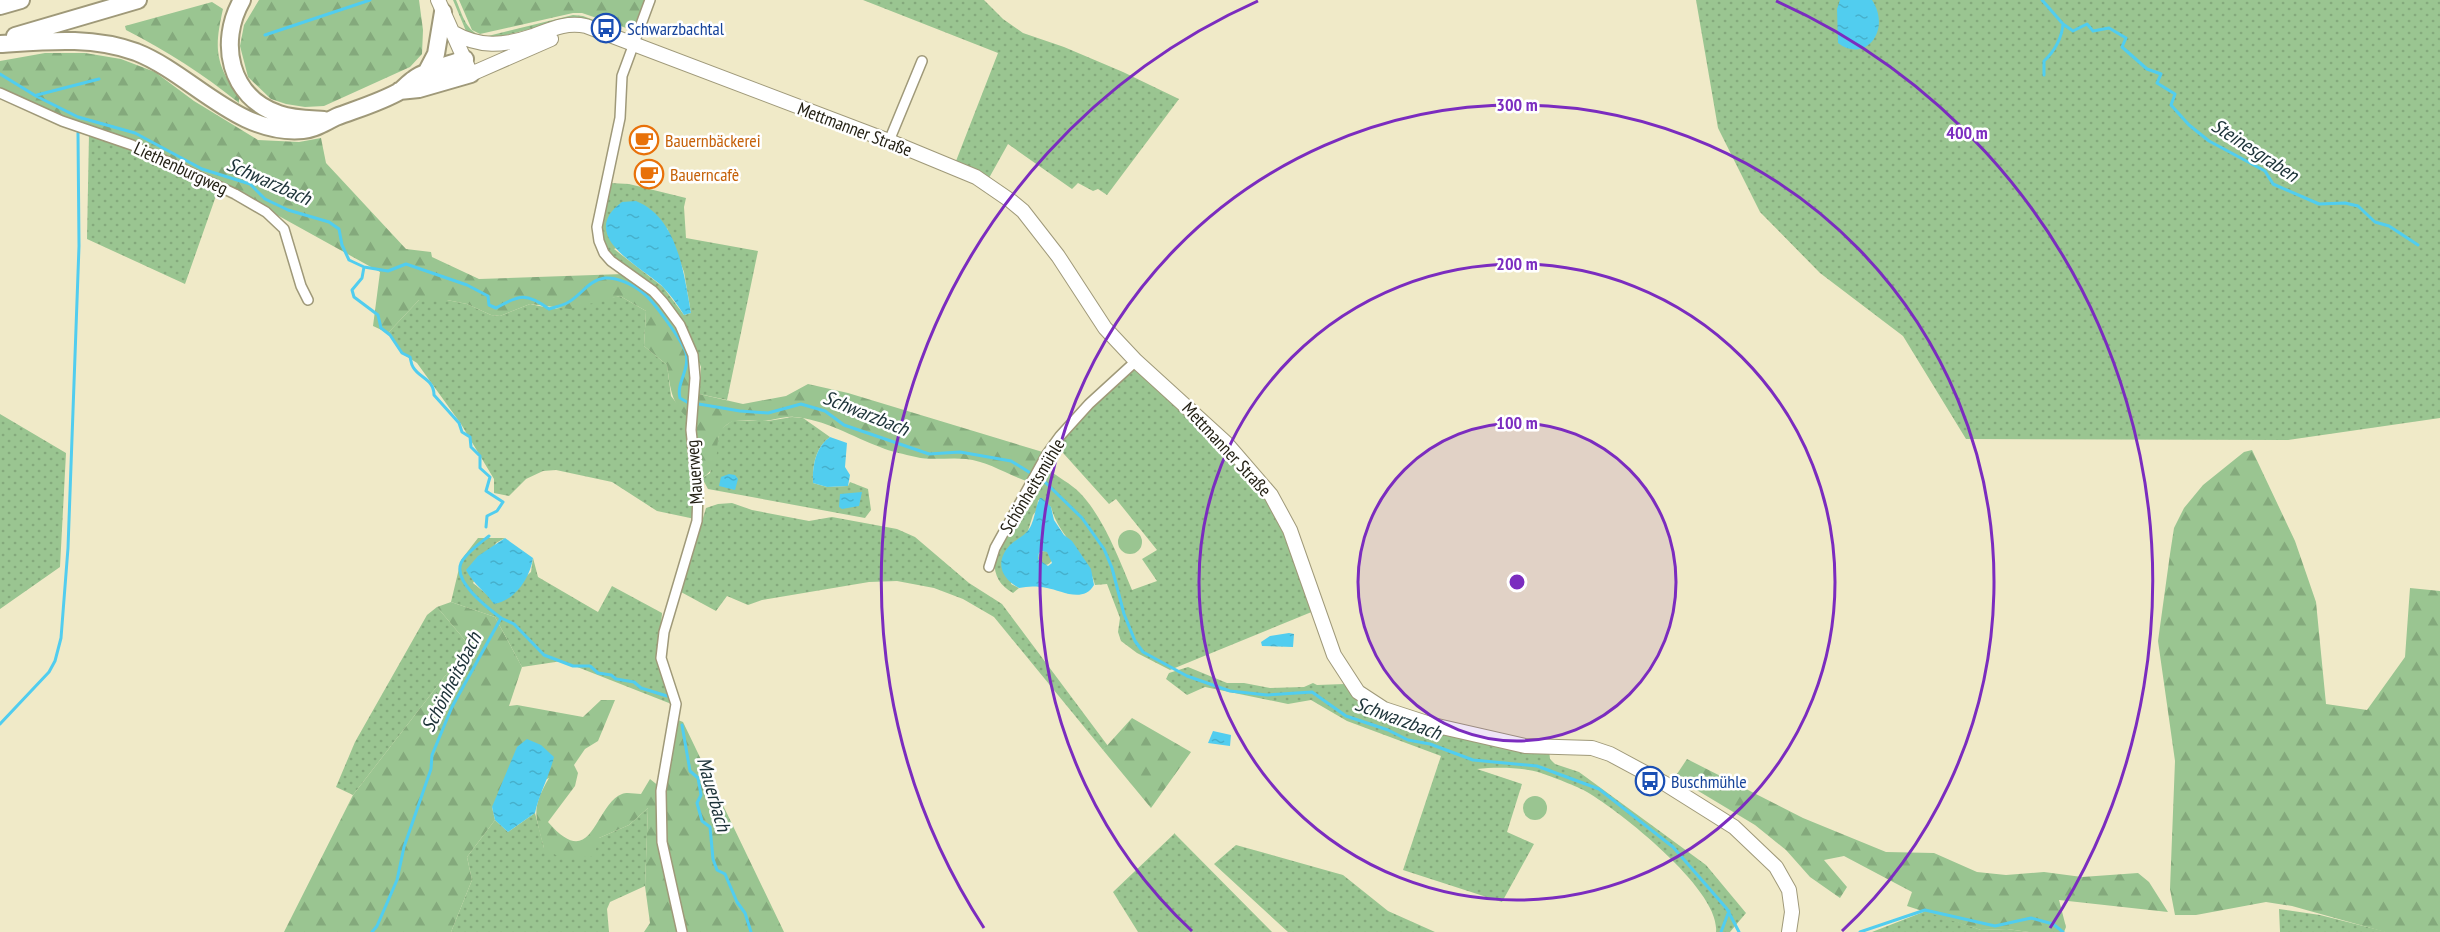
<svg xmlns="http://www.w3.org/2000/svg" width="2440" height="932" viewBox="0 0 2440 932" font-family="'PT Sans Narrow',sans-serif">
<defs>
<pattern id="grass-dots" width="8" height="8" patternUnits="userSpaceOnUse" patternTransform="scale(1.5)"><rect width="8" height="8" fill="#9ac591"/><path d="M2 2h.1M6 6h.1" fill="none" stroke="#84a97c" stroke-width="1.8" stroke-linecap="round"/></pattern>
<pattern id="forest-firs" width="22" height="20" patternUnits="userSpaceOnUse" patternTransform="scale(1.5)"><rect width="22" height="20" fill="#9ac591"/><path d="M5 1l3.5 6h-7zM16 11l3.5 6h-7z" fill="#84a97c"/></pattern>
<pattern id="water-ripples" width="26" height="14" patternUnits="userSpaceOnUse" patternTransform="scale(1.5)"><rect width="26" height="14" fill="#51cdef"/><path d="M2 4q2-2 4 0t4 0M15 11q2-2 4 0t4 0" fill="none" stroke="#46b0cc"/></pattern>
</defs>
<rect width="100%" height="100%" fill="#f0eac8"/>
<path fill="url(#grass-dots)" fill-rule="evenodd" d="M453,0H456C463,16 466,32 484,37L573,15L583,16L607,25L603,27L555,23L494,38L474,37L466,31Z
M863,0H984L1003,19L1023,33L1064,47L1123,72L1179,99L1107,195L1098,189L1093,191L1078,183L1072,189L1008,144L989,178L956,161L998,53Z
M1696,0H2440V418L2288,440L1966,439L1903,336L1820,273L1760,212L1718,128Z
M89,134L135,152L217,193L185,284L87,239Z
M610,183L629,184L686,198L684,207L686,238L758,251L727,400L699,394L701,367L690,339L604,247L600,226ZM667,228L684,272L691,313L684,315L663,287L614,249Z
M620,296L646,311L644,346L667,365L671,396L688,418L696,491L695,519L657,511L612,482L556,470L543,471L526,479L509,496L494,493V479L461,424L417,363L403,354L388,333L419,300H447L467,304L491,315L500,316L530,304L554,309Z
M1138,366L1186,407L1274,506L1314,611L1170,670L1137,653L1121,641L1118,632L1120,618L1107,584L1095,585C1088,554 1059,538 1051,507L1038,500L1037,510L1033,515L1011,584L1019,588L1013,593C995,583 992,568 996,549L1041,471L1049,470C1058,477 1071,484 1079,492C1103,516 1119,559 1132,590L1157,581L1142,559L1157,550L1116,499L1109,504L1055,444L1122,375Z
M0,414L66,453L60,567L0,609Z
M792,417L803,418L830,437C816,446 812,466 813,483L827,487L848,486L850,482L868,489L871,510L865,518L708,489L702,478L710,473L720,430L733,420L768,421Z
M732,503L752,510L809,521L832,517L870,524L897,529L915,537L969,583L1002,604L1108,746L1103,750L994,617L963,599L934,588L897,581L869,582L762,600L748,605L727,596L716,611L681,592L706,508L718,504Z
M478,538H505L496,543L473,583L489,596L495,604L531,572L533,558L538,577L598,612L612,586L662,613L658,659L674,705L562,661L522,667L495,617L451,602L461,560Z
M1038 558a7 7 0 1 1 14 0a7 7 0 1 1-14 0Z
M437,607L469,645L353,795L336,787L355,742L427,615Z
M1188,667L1227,683H1244L1270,688L1304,687L1313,683L1317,685L1345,684L1362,700L1549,750L1550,759L1555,764L1579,772L1706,865L1746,913L1730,932H1716C1721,891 1621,812 1587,792C1579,787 1550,776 1541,773C1522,767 1496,767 1477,769L1522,784L1507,832L1534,844L1502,902L1403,870L1441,756L1347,721L1311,700L1288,704L1205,687L1187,695L1166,679L1169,673Z
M648,808L645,886L610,902L607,909L609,932H451L472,880L467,857L495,820L508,832L535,813L544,848L599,838L629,825Z
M1175,833V834L1272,932H1138L1113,892Z
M1236,845L1343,875L1388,911L1435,932H1288L1214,864Z
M2279,909L2320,915L2387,932H2280Z
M1926,911L1981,930L2007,929L2029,932H1872Z"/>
<path fill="url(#forest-firs)" d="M259,0H419L423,30L422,54L410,67L324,106L305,107L286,104L271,99L248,77L240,46L244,25Z
M459,0H646L632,30L582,13H573L480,34L472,30Z
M212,2L223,9C214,49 215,63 239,98V103C203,74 167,51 126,30L125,26Z
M45,53H85L121,59L155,72L194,101L258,140L299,142L321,138L326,163L406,249L431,252L432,257L479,279L623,274L650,293L669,315L685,341L691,376L688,418C671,404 670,386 667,365L644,346L646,311L620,296L570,309L530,304L500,316L491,315L467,304L447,300H419L388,333L373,326L380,272L268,210L249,196L0,89V61Z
M808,384L848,393L1046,453L1030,482C1009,476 988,461 966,459C949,457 932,461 916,457C904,454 891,452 880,447C853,437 824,419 794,417C784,416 773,421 762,421C754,421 738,418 731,422C705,436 730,461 702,478L695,432L699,394L743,404L786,396Z
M2252,450L2295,541L2316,602L2326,704L2367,710L2405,657L2410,588L2440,591V932H2385L2292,906L2266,902L2196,915H2175L2170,889L2175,761L2158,641L2170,554L2174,528L2184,508L2203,485L2244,452Z
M451,602L495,617L522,667L509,706L517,705L583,717L601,700H615L598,741L585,749L574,765L578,773L575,786L548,822C593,874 594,805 622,794C627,792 635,794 641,794L650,779L665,791L678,720L683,722L784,932H644L650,923L645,886L648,808L629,825L599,838L594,856L561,858L544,848C535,814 531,809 549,778L492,807L495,820L467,857L472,880L451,932H284L353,795L469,645L437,607Z
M1132,718L1191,752L1151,808L1103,750Z
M1687,759L1803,818L1886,852L1934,853L1977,872L2006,875L2044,872L2082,877L2138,873L2149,882L2168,912L2059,900L2066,927L2064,932H2029L2007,929L1981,930L1907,906L1912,892L1844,856L1824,860L1847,887L1840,898L1810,877L1786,850L1755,825L1675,777Z"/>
<path fill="#9ac591" d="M1118 542a12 12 0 1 1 24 0a12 12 0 1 1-24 0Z
M1523 808a12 12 0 1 1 24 0a12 12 0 1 1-24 0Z"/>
<path fill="url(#water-ripples)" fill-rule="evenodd" d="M1840,0H1872C1892,30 1865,64 1838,43L1837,9Z
M636,201C678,218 684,274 691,313L684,315C677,304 670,294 661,285C638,265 577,235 622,202Z
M830,437L847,443L845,467L850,475L848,486L827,487L813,483C812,466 816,446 830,437Z
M729,474L735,475L738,479L735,490L719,486L721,477Z
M862,492L859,506L842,509L839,507L840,494Z
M1040,498H1042L1051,507L1054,520L1064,535L1072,541L1091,569L1094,585C1083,604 1060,590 1047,588C1037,586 1028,586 1019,588C1000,578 995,561 1010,545C1016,539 1025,536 1029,529C1035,520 1035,507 1040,498ZM1042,551L1047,552L1052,563L1048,566L1038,559L1039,553Z
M505,538L533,558C530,578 515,601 494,604C485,591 474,585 466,570L478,556Z
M1289,633L1294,634L1293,647L1262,646L1261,642L1270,636Z
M1213,731L1231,735L1230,746L1208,743Z
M527,739L541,745L554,757C549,777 539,794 535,813L508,832L495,820L492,807L517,747Z"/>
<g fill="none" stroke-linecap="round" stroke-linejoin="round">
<path stroke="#51cdef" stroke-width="3" d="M2042,0L2063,24L2073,31L2087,24L2093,31L2109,28L2126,38L2122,47L2147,69L2161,74L2157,83L2175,94L2171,105L2189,125L2209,141L2265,171L2273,184L2319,204L2345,203L2358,206L2375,222L2389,226L2418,245
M265,35L370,0
M0,74L36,96L78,117L135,133L202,169L250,184L265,199L288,210L329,222L339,229L342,245L349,260L364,267L388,271L406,264L467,285L488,296L489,305L496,308C520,294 527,293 549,309C555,307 561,306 567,303C581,296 588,280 605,278C617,277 634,285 643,293C653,300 683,342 686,353C690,370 676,383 680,398L687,402L740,411L768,413L801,404L825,411L844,425L929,454L960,452L1011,461L1045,482L1082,518L1104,549L1112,568L1124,614L1135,641L1143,652L1187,676L1230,691L1267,695L1312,692L1346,716L1388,730L1408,740L1430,744L1473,760L1537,766L1599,789L1673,847L1727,909L1739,932
M2044,75V61C2054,52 2062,38 2063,24
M37,95L99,79
M364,267L362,278L352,290L354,297L378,315L381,328L390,335L402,353L410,357C411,360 411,364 413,367C419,378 434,379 434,395L459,423L462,432L470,437L471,447L480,456V468L490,477L486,491L503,502L497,511L487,516L486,527
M501,618L514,624L544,655L573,666H590L598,673L611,675L616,679L634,682L641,688L667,696
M0,724L49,672L55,661L61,638L68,548L79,246L78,133
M682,725L690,771L698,778L701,795L697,803L702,821L710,827L713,859L717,870L725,874L737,902L745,913L751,932
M372,932L377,926L397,880L404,847L431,769L432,755L452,707L501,618C488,608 453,582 461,563C466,553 480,543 489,536
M1721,932L1729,911
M1860,932L1925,910L1995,926L2031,918L2053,924L2063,932"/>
<g stroke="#9f9979" stroke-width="12">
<path id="minor" d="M650,0L622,76L620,118L597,227L599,241L604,253L611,261L653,291L663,302L680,325L693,355L695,378L691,430L698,493L697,521L664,632L661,658L676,704L661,791L662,842L682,932
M0,93L62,121L132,145L235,194L266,212L284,229L301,286L308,300
M889,141L922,61
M989,567L995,548L1047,454L1060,436L1089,404L1136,361"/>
</g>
<g stroke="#9f9979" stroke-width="16">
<path id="secondary" d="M438,0L471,74L551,39
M452,32C480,48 503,46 533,36C552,29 566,22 586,26L889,141L976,177L1011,201L1023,211L1058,256L1105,328L1136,361L1226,443L1271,495L1290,530L1334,655L1358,692L1384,709L1433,725L1525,746L1592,748L1610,754L1664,783L1734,827L1776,867L1789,890L1792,912L1789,932"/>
</g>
<g stroke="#9f9979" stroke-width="20">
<path id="motorway" d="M242,0C218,42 229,97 279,114C293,119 309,119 324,120
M0,6L21,0
M15,36L138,0
M0,44C46,41 92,36 136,52C192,74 238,136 303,130C316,129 325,122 336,117C357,109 381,102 400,91C405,87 409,82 414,79C428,69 449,65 465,59
M426,73L436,54L443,12
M399,91L419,89L471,74"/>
</g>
<use href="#minor" stroke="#fff" stroke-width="9"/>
<use href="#secondary" stroke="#fff" stroke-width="14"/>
<use href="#motorway" stroke="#fff" stroke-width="16"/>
</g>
<circle cx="1517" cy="582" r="159" fill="#7b2cbf" fill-opacity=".12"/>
<g fill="none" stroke="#7b2cbf" stroke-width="3">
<circle cx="1517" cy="582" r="159"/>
<circle cx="1517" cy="582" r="318"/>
<path d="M1192 931A477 477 0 1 1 1842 931"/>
<path d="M984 928A636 636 0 0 1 1258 1M1776 1A636 636 0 0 1 2050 928"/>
</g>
<defs>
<g id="bus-ring" transform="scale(1.5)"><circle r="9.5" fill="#fff" stroke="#1a4fb4" stroke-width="1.5"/><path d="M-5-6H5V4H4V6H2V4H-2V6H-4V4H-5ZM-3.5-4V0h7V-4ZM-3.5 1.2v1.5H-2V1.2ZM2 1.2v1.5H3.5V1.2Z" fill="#1a4fb4"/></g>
<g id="cafe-ring" transform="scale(1.5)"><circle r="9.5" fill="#fff" stroke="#e8710a" stroke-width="1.5"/><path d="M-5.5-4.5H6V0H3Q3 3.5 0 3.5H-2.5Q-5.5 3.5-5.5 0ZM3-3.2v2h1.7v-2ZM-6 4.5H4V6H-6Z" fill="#e8710a"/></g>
</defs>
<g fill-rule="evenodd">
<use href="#bus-ring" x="606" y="28"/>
<use href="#cafe-ring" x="644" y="140"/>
<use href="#cafe-ring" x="649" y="174"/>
<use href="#bus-ring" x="1650" y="781"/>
</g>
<g text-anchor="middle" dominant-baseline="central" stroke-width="5" stroke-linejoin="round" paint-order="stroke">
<g font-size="18" fill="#164399" stroke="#fff" text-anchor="start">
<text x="627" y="28">Schwarzbachtal</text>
<text x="1671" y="781">Buschmühle</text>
</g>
<g font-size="18" fill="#232014" stroke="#fff">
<text transform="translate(855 129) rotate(21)">Mettmanner Straße</text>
<text transform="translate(181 168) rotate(25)">Liethenburgweg</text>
<text transform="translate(1227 449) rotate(47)">Mettmanner Straße</text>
<text transform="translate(694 472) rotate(-94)">Mauerweg</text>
<text transform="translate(1032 486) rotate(-59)">Schönheitsmühle</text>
</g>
<g font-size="18" fill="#c56008" stroke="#fff" text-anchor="start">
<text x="665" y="140">Bauernbäckerei</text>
<text x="670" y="174">Bauerncafè</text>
</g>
<g font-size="20" font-style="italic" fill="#1c3238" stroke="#fff">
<text transform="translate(2255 150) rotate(33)">Steinesgraben</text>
<text transform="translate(269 181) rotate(24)">Schwarzbach</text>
<text transform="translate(866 413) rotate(22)">Schwarzbach</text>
<text transform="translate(451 682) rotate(-63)">Schönheitsbach</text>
<text transform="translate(1398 718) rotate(20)">Schwarzbach</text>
<text transform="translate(714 794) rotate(74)">Mauerbach</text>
</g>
</g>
<circle cx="1517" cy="582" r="9" fill="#7b2cbf" stroke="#fff" stroke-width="3"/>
<g font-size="18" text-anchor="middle" font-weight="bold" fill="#7b2cbf" stroke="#fff" stroke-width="5" stroke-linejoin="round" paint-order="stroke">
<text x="1517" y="111">300 m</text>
<text x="1967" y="139">400 m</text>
<text x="1517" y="270">200 m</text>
<text x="1517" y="429">100 m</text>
</g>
</svg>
